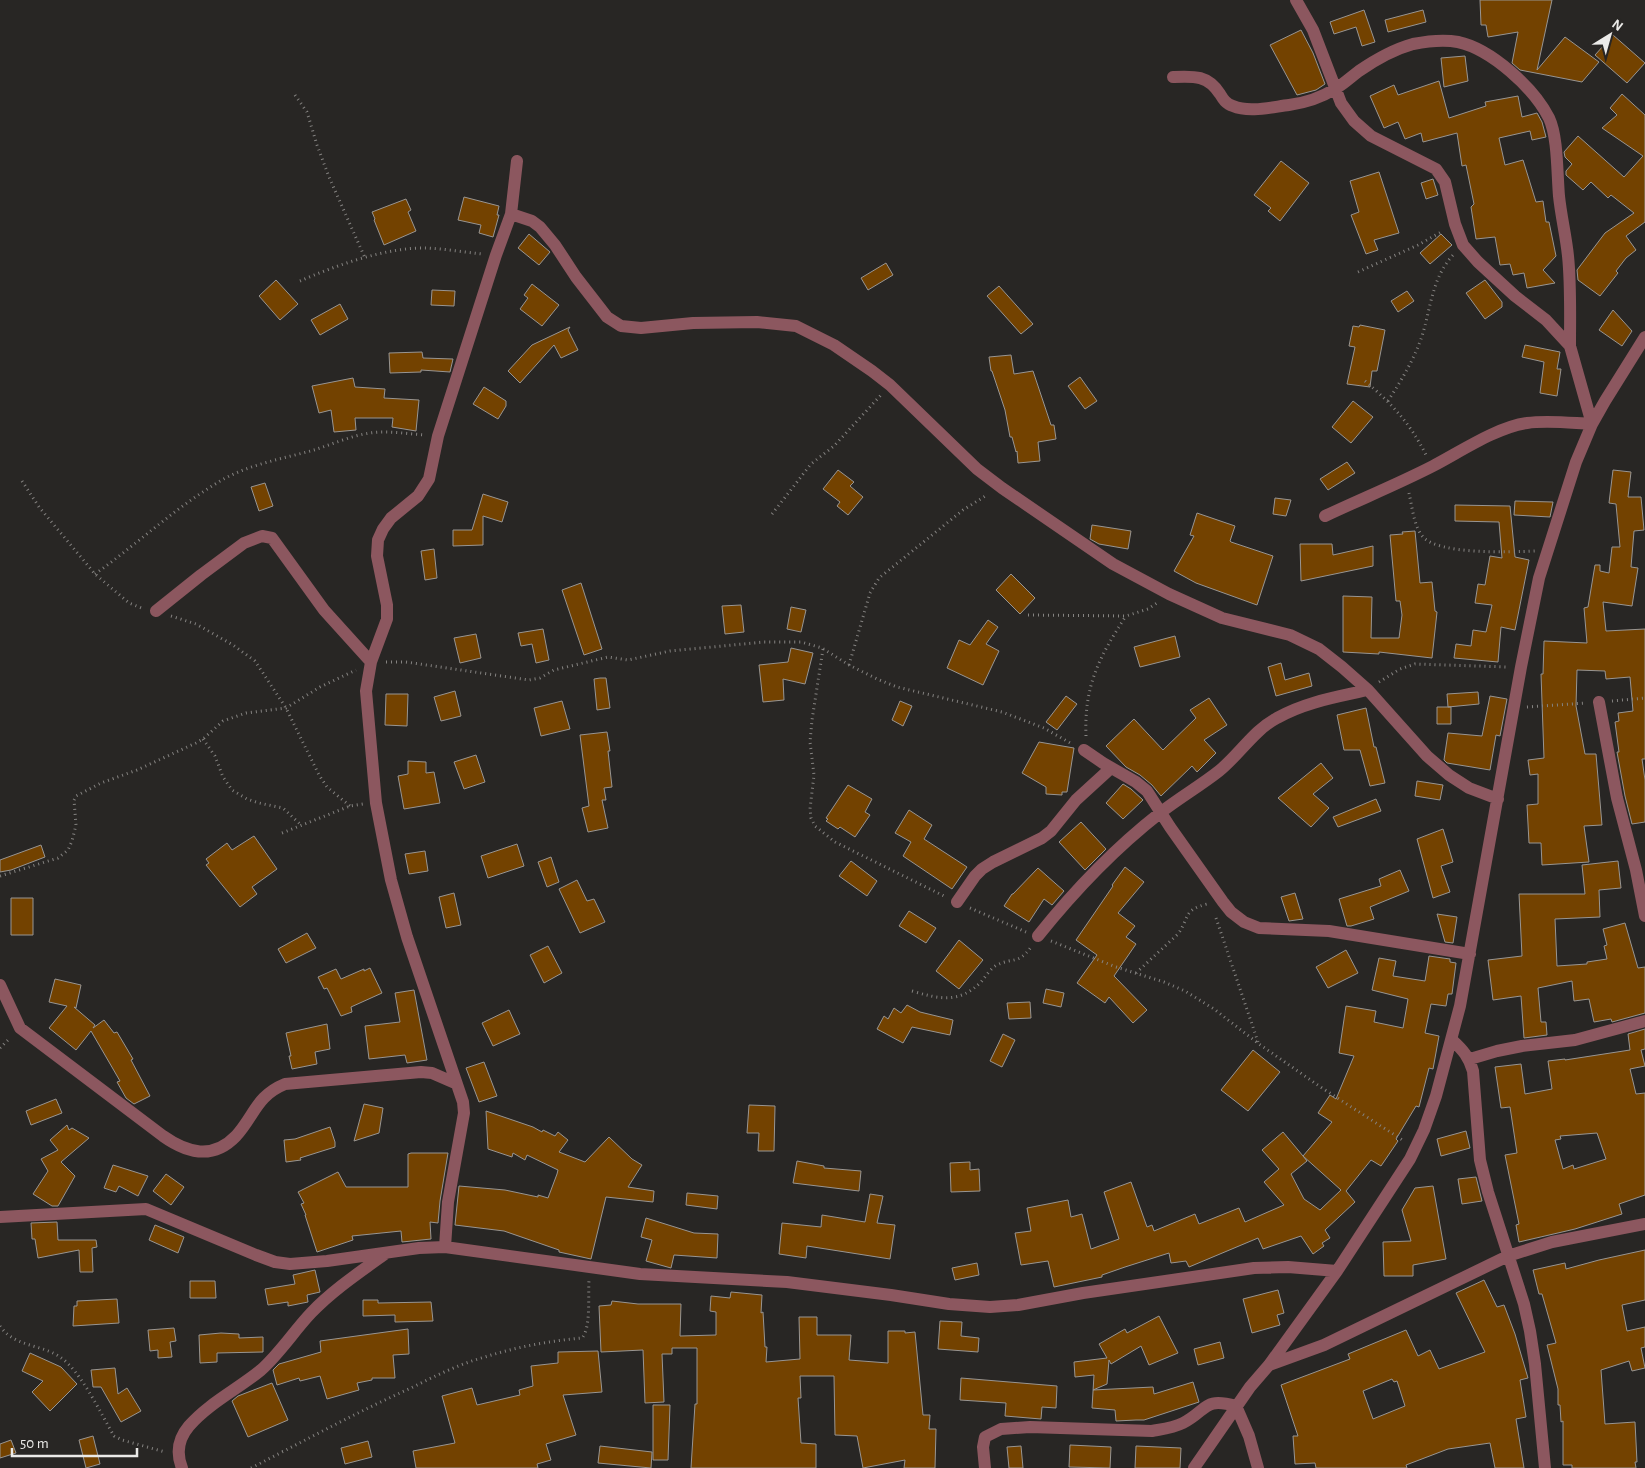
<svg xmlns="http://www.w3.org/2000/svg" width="1645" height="1468" viewBox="0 0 1645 1468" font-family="'Alegreya Sans',sans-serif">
<rect width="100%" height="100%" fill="#282624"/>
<path fill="#734200" stroke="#989592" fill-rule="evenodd" d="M1480,0H1552L1537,70L1565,37L1599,62L1582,82L1520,70L1512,63L1518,32L1488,37L1486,25H1481Z
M1364,10L1375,42L1362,46L1356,27L1334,34L1330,22Z
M1423,10L1426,22L1388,32L1385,20Z
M1301,30L1313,53L1325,84L1316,90L1297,95L1270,45Z
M1613,35L1645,63L1627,83L1595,55Z
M1465,56L1468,81L1444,87L1441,58Z
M1439,81L1449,118L1486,106L1485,102L1518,96L1522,117L1537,113L1542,122L1546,137L1532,140L1530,131L1499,138L1505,165L1523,160L1536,202L1543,201L1546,222H1549L1556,256L1543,270L1555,283L1527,288L1524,273L1513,275L1510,264L1500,265L1495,237L1476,239L1471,207L1474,204L1466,165L1462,166L1457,133L1423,142L1421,133L1405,139L1398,122L1384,128L1370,96L1394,85L1398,95Z
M1622,94L1645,115V222L1626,236L1636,250L1626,258L1616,271L1618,273L1600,296L1578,280L1577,270L1605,233L1634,213L1611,195L1608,198L1591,182L1583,190L1566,175V171L1572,164L1565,157L1564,152L1578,136L1624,177L1643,156L1602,128L1617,115L1610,108Z
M1281,161L1309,183L1280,221L1268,211L1271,208L1254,195Z
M1379,172L1399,233L1374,240L1378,250L1366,254L1351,215L1359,212L1350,181Z
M1433,179L1438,195L1426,199L1421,183Z
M464,197L499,206L497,215H499L493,237L479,233L481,225L458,220Z
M406,199L411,210L408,212L416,231L384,245L374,220L375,219L372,212Z
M529,234L550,252L539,265L518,248Z
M1441,234L1452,245L1430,264L1420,253Z
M886,263L893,275L868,290L861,278Z
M276,280L298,304L280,320L259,296Z
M1485,280L1502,302V307L1485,319L1466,293Z
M532,284L559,305L542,326L520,309L528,298L524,295Z
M999,286L1033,324L1021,334L987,296Z
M432,290L455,291L454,306L431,305Z
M1407,291L1414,301L1398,312L1391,301Z
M340,304L348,319L320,335L311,320Z
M1613,310L1632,331L1622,346L1599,330Z
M1360,325L1385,330L1377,371H1372L1370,387L1347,384L1355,347L1349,346L1353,326L1359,327Z
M570,327L568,330L578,350L561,358L554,345L520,383L508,371L532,345Z
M1525,345L1560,352L1557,369H1561L1557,396L1540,393L1544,362L1522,357Z
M422,352L423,358L453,359L450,372L421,370V372L390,373L389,353Z
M1011,355L1014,374L1033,371L1051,425H1054L1056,439L1038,442L1040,461L1018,463L1017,451L1016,452L1012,437H1010L1005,410L992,371H991L989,357Z
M1080,377L1097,401L1085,409L1068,386Z
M353,378L355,387L385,389L384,398L419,400L416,431L392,427L393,418H355L356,430L334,432L331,410L319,413L312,386Z
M484,387L506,401V406L498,419L473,404Z
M1353,401L1373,417L1351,443L1332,427Z
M1347,462L1355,473L1328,490L1320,479Z
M838,470L854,482L850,486L863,497L848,515L837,506L840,502L823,489Z
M1613,470L1631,472L1628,497H1641L1644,530L1634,531L1631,567L1638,568L1632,606L1603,602L1606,631L1645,629V759H1642L1645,780V822L1632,824L1625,796L1617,752H1619L1615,722L1619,721L1618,713L1633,711L1630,677L1606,679L1605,671L1577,670L1576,706L1585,754H1596L1602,825L1584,826L1589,862L1542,865L1541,843H1529L1527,805L1538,804V774L1530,775L1528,760L1544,758L1541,674H1543L1544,641L1587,643L1584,608L1588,607L1595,565H1600V571L1609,573L1612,547H1620L1616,504L1609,503Z
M265,483L273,506L259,511L251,487Z
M483,494L508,502L502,522L483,516V545L453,546V530H472Z
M1275,498L1291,500L1286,516L1273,514Z
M1515,501L1553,502L1550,517L1514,515Z
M1455,505L1510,506L1515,557L1529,560L1515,630L1501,627L1498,662L1454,658L1456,644L1471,646L1473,630L1486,632L1492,605L1475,603L1478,584L1485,585L1490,556L1502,558L1499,522L1455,521Z
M1197,513L1235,526L1230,541L1231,542L1273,556L1257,605L1196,583L1174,571L1194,536L1190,535Z
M1092,525L1131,531L1128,549L1099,544L1090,539Z
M1415,531L1420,583L1432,582L1435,611L1437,612L1432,658L1379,652V654L1343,652V596L1372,597L1371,638H1399L1402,615L1400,601H1396L1390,535L1403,534L1402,532Z
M1300,544H1332L1333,555L1373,546V566L1301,581Z
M434,549L437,578L425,580L421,551Z
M1011,574L1035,598L1020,614L996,590Z
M581,583L602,649L584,655L562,590Z
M741,605L744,632L725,634L722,606Z
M791,607L806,610L801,632L787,629Z
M988,620L998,627L986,644L999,651L983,685L947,668L959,640L970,645Z
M543,629L549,660L536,663L532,644L521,646L518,633Z
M476,634L481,658L460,663L454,638Z
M1175,636L1180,657L1140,667L1134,647Z
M791,648L813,653L805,684L783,679L784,700L763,702L759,665L788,662Z
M1281,663L1285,680L1309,673L1312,686L1276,696L1268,667Z
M600,678H606L610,708L597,710L594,679Z
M455,691L461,716L441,721L434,697Z
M1478,692L1479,704L1448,707L1447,694Z
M386,694H408L407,726L385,725Z
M1066,696L1077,704L1057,730L1046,722Z
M1490,696L1507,699L1500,736L1496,735L1490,770L1447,763L1444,760L1448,733L1482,736Z
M1209,698L1227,725L1204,740L1216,753L1197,772L1192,766L1161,796L1152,785L1140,775L1126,767L1106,746L1134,719L1163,750L1196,718L1190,710Z
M562,701L570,729L541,736L534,708Z
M900,701L912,706L903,726L892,720Z
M1437,707H1451V724H1437Z
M1366,708L1374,747H1376L1385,783L1370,786L1360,750H1344L1337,715Z
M607,732L610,751H608L612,787L604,788L606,800H602L608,828L588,832L582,808L589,806L580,735Z
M1039,742L1074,748L1067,792H1062V795L1046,794V787L1022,773Z
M476,755L485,782L464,789L454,762Z
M408,761L426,762V773L434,772L440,803L404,809L398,776L408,774Z
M1321,763L1333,778L1313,794L1329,808L1311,827L1278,798Z
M1417,781L1443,785L1440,800L1415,796Z
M1123,784L1131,789L1143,800L1123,819L1106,803Z
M848,785L872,799L865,812L870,815L855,837L840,827L838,829L826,821L828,819L826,818Z
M1376,799L1381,811L1338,827L1333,817Z
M909,810L932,825L924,839L967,867L952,889L903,856L911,842L895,833Z
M1081,822L1106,849L1085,870L1059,842Z
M1443,829L1453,862L1441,866L1450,892L1433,898L1417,839Z
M254,836L277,869L252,887L257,894L240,907L206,865L209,863L206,859L227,843L232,850Z
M517,844L524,866L488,878L481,856Z
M41,845L45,857L11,870L0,872V860Z
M425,851L428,871L409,874L405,854Z
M551,857L559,882L547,887L538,862Z
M851,861L877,881L867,896L839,876Z
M1618,861L1621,888L1599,890L1600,917L1555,919L1557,966L1587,964V962L1607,959L1604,946L1607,945L1603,929L1625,923L1638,968L1645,967V1013L1612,1022L1611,1019L1594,1022L1589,999L1574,1001L1572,981L1538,988L1541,1022H1546L1547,1035L1524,1038L1521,996L1493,1000L1488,960L1522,956L1519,894H1585L1582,865Z
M1125,867L1144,882L1118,913L1135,926L1126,937L1136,944L1114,976L1147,1010L1133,1023L1109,997L1105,1003L1077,983L1097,955L1076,940L1113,886L1112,885Z
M1038,868L1064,891L1052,905L1044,899L1029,922L1004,906L1012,894H1013Z
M1400,870L1409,891L1370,907L1374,919L1351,926H1347L1339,899L1381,886L1379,879Z
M577,880L587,901L594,899L605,922L580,933L559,889Z
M454,893L461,925L446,928L439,897Z
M1295,893L1303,919L1289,921L1281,897Z
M11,898H33V935H11Z
M909,911L936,928L926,943L899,926Z
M1437,914L1457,917L1453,943L1445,942Z
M307,933L316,948L286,963L278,949Z
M959,940L983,960L959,989L936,971Z
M548,946L562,973L544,983L530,955Z
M1346,950L1358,973L1328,988L1316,967Z
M1429,956L1450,959V962L1456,963L1452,994H1448L1446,1006L1431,1004L1425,1033L1439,1036L1433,1069L1429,1068L1419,1107L1416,1106L1396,1139L1398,1141L1381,1166L1371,1160L1346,1191L1355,1202L1325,1230L1330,1238L1322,1243L1324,1246L1313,1254L1301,1236L1263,1249L1258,1238L1189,1267L1186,1261L1171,1263L1169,1253L1125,1267L1102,1275V1277L1054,1287L1048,1261L1021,1265L1015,1233L1031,1231L1027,1208L1068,1200L1071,1217L1082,1214L1091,1249L1119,1239L1104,1192L1131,1182L1147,1227L1152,1225L1154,1231L1195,1214L1199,1224L1239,1208L1245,1222L1284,1205L1264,1182L1279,1169L1262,1150L1283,1132L1303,1156L1332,1122L1318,1113L1330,1095L1336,1099L1354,1056L1339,1053L1346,1006L1376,1011L1374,1022L1403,1028L1408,999L1372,990L1379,958L1396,961L1393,976L1425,981ZM1303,1156L1341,1190L1320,1210L1304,1199L1291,1174L1307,1161Z
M370,968L382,993L351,1007L352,1012L341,1016L327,988L324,989L318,977L336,969L341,979L364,969V971Z
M55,979L81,985L76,1008L74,1007L95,1025L93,1028L104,1020L114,1033L117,1032L133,1059L131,1060L150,1096L134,1104L126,1098L117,1082L120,1081L91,1031L76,1050L49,1028L67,1006L49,1002Z
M1046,989L1064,993L1061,1007L1043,1003Z
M414,990L427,1060L407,1063L405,1055L369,1059L365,1026L400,1022L395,993Z
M1030,1002L1031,1018L1009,1019L1007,1003Z
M907,1005L920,1012L953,1020L950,1035L912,1027L903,1043L877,1029L884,1016L888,1019L894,1008L901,1013Z
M509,1010L520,1034L493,1046L482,1023Z
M327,1024L330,1049L315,1052L317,1064L292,1069L289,1056H291L286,1033Z
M1645,1029V1049L1641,1050L1645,1066L1630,1069L1636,1094L1645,1093V1195L1619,1204L1622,1214L1575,1229L1519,1242L1516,1225L1519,1224L1505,1155L1517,1153L1510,1107L1501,1108L1495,1067L1521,1064L1525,1094L1552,1089L1548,1061L1565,1059V1060L1630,1050L1628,1034ZM1597,1133L1606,1159L1574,1169L1573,1165L1563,1169L1555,1140L1561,1139L1560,1136Z
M1003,1034L1015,1040L1002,1067L990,1061Z
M1253,1050L1280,1072L1248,1111L1221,1090Z
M484,1062L497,1096L479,1102L466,1068Z
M56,1099L62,1113L31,1125L26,1111Z
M364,1104L383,1108L379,1133L354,1141Z
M749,1105L775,1106L774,1151H758L759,1133H747Z
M486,1111L533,1127L542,1132L543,1130L555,1136L558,1132L568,1140L559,1152L585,1162L609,1137L632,1159L642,1165L628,1187L654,1191L653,1202L606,1197L591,1259L559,1252V1250L504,1231L455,1225L459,1186L505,1190L538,1197V1195L548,1198L557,1174L558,1170L527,1155L525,1160L513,1153L512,1157L488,1149Z
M67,1125L69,1130L72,1128L89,1138L61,1162L75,1176L58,1206H52L33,1194L48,1171L41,1159L58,1150L50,1140Z
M330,1127L335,1142V1147L300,1158L301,1160L286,1162L284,1140L295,1139Z
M1466,1131L1470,1148L1441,1156L1437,1139Z
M411,1153H448L440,1201L438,1223L430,1222L431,1239L402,1242L401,1231L352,1236L353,1240L317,1252L305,1215H306L301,1204L304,1203L298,1192L338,1172L346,1187H408V1154Z
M797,1161L824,1166V1168L861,1171L859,1191L793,1183Z
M970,1162V1170L979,1169L980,1191L951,1192L950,1163Z
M113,1165L148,1176L138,1196L119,1186L116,1192L104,1188Z
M166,1174L184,1187L171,1205L153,1191Z
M1476,1177L1482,1201L1462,1204L1458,1179Z
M1433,1186L1446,1259L1413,1265V1276H1384L1383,1242L1411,1241L1402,1210L1415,1188Z
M687,1193L718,1196L717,1209L686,1205Z
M870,1194L883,1196L877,1223L895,1225L890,1259L807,1246L806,1258L779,1254L782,1223L821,1227L822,1215L865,1222Z
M646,1218L694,1233L718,1234L717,1258L674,1255L671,1268L646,1261L652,1240L641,1237Z
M57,1222L58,1240H96L97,1247L92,1248L93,1272H80L79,1250L38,1258L35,1239H32L31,1223Z
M155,1225L184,1237L178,1253L149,1240Z
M1645,1250V1300L1622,1305L1627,1331L1645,1327V1347L1641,1348L1645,1368L1632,1371L1629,1361L1601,1370L1605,1424L1635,1422L1637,1462H1635L1636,1468H1572V1465H1563V1421L1561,1422L1560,1405H1558V1389L1547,1345L1556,1343L1542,1294H1539L1533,1270L1565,1263L1566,1269L1599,1260Z
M977,1263L979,1275L955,1280L952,1268Z
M315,1270L320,1292L307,1295L308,1302L288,1306V1302L268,1305L265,1289L295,1284L293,1275Z
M1484,1280L1497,1307L1504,1305L1515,1334L1528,1378L1520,1380L1526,1417L1516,1419L1524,1468H1495L1490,1443L1448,1449L1406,1465L1407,1468H1316L1315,1463L1295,1464L1293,1436H1298L1281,1385L1350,1359L1348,1354L1406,1330L1418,1356L1430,1350L1439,1369L1485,1352L1456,1293ZM1392,1379L1394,1382L1397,1381L1405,1406L1373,1419L1363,1391Z
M190,1281H215L216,1298H190Z
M1278,1290L1284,1313L1277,1315L1280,1325L1252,1333L1243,1299Z
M731,1292L762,1295L761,1313L763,1312L765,1347H767L766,1362L800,1359L799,1317H817V1335H851L849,1360L888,1363V1331H905V1333L915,1332L923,1415H930L929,1429H936L935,1468H904L905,1460L863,1468L857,1436L835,1435L834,1376H800L801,1398H798L801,1443L816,1444V1468H691L695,1404H697V1348H672V1354H662L664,1402L645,1403L643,1350L601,1352L599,1306L611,1305L612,1301L638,1304H681L680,1336L716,1335V1312L710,1311L711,1296L730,1298Z
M117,1299L119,1323L73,1326L74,1306H77V1301Z
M363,1300H378V1303L431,1302L433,1321L395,1322V1315L363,1316Z
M1159,1316L1178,1353L1149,1365L1141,1346L1111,1364L1109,1360L1107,1384L1093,1390L1153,1387L1154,1394L1193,1382L1199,1402L1144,1420H1136L1116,1421L1115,1410L1092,1408L1094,1375L1075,1377L1074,1362L1107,1358L1099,1344L1125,1329L1127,1333Z
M940,1321L962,1322L961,1336L979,1338L978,1352L938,1349Z
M174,1328L176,1341L170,1342L172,1357L158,1358V1350L150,1351L148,1330Z
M408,1329L409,1354L393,1355L395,1378H372V1380L357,1383L359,1390L327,1399L320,1376L300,1381L299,1378L277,1385L273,1370L279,1364L321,1352L320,1341Z
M221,1333L239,1334V1338L263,1337V1352L217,1353V1362L200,1363L199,1335Z
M1220,1342L1224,1358L1198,1365L1194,1349Z
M598,1351L602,1392L563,1395L576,1435L546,1444L551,1460L537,1464L538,1468H416L413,1451L455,1443L442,1396L472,1388L477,1405L520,1395L519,1390L533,1386L531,1366L558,1363V1352Z
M30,1353L61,1367L77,1384L50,1411L32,1392L43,1381L22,1371Z
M115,1368L118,1394L127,1388L141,1411L121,1422L101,1387H93L91,1370Z
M961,1378L1057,1386L1056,1408L1042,1407L1041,1419L1005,1416L1006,1403L960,1400Z
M272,1383L288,1420L248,1437L232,1401L238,1396Z
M653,1405H670L668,1460H653Z
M93,1436L100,1464L86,1468L79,1440Z
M11,1440L16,1453L0,1458V1444Z
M368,1441L372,1457L345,1464L341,1448Z
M1070,1445L1111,1447L1110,1468L1069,1467Z
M600,1446L652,1452L651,1468L598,1463Z
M1021,1446L1023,1468H1009L1007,1447Z
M1136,1446L1181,1448L1180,1468H1135Z"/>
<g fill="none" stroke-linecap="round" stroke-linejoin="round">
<path stroke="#858381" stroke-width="3" stroke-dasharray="1 4" stroke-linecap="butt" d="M295,95L307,112L317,145L329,177L365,258
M1358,272L1418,245L1443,231
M300,281C337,265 387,247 427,248C445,249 464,252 482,254
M1365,381C1392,404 1410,423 1426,455
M1388,401C1401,381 1413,361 1421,339C1431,310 1431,278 1454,254
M22,481L39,507L95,574L129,603L144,609
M1409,493C1412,506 1414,527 1423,537C1440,555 1510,552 1535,551
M772,514L811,464L834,446L881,395
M95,574C136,545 175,508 217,483C245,465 282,459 314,450C336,443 359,432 383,432C397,432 411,434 425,435
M1028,615L1126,616L1148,609L1157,603
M171,616L196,624L233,645L255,661L286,708L319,775L327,787L350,806
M823,649L812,720L810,742L814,775L810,809L811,818L815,826L835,842L946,897
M386,662H406L529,680L540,678L554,670L608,657L628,660L670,651L764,642H801L822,648L849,665L877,679L897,687L1002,712L1044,728L1072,744
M849,665L870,593L879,578L963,510L987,495
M1379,682L1400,669L1415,664L1508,667
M1612,701L1645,698
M1527,707L1586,703
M1086,736C1084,686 1099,657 1126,616
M203,739L215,756L223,777L232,790L247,799L259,803L283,808L301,825
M282,833L350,806L363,804
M0,876L58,858L68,850L72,841L76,825L74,800L76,796L101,783L137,770L196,743L203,739L223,721L246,713L286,708L320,687L356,670
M970,908L1026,932
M1216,918L1258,1042
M1051,941L1116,967L1164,982L1185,991L1214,1009L1259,1044L1322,1088L1404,1141
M1136,973L1178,934C1190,917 1183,910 1207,904
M912,991C939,999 959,1004 981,982C986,976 991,968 997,965C1013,957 1018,965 1031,947
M0,1048L10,1038
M0,1326C14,1347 41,1344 60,1357C81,1371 101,1414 114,1436L122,1440L165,1452
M251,1468C304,1441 357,1412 411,1388C435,1376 459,1364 485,1357C516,1347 549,1341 582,1338C591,1328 588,1296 589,1280"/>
<path stroke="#8c575f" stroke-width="12" d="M1296,0L1313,30L1341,103L1354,121L1371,136L1436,169L1445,182L1455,224L1463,245L1478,262L1515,296L1546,320L1570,346L1592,424C1571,423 1548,420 1527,423C1497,427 1460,452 1433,466C1398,484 1361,499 1325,516
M1173,77C1194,76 1208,75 1220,94C1223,99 1226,104 1233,106C1249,113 1272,107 1289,105C1304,103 1322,97 1335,89C1344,84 1351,77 1359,71C1375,60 1395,49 1413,44C1428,41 1443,39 1458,42C1491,49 1534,88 1549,118C1558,137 1557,174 1559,196C1561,216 1566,236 1568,256C1571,285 1570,316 1570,346
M511,214L532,221L540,227L555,245L576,277L607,317L621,326L641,328L693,323L757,322L796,326L834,345L872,371L890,385L977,469L1002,488L1113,564L1169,594L1222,618L1290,635L1319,649L1342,667L1368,690L1427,756L1449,775L1469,788L1498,799
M156,611L201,575L244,543L262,536L272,538L324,610L371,662
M1599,702L1617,798L1636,870L1645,916
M1084,750L1103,763L1136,782L1147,791L1170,827L1223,902L1231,912L1244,922L1259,928L1329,931L1470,954
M957,902L975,876L982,869L993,862L1042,838L1051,831L1076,800L1111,768
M1038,936C1074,891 1114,849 1160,813C1179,798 1200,786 1219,771C1239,755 1254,730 1277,718C1305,702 1337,697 1368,690
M0,985L20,1028L163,1136C187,1153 213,1160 236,1136C255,1115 256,1096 285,1084L421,1072L432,1073L455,1083
M1452,1040C1463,1050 1469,1057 1473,1071L1480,1160L1488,1192L1524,1304L1530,1331L1535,1364L1545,1468
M1470,1059L1497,1051L1522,1046L1575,1040L1645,1021
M0,1217L146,1209L256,1255L275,1262L290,1264L327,1261L419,1248L445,1247L640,1274L787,1282L891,1295L949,1304L990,1307L1018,1305L1083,1293L1254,1268L1288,1267L1337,1271
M445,1247L448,1202L464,1113L463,1102L407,937L391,880L376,803L366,691L371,662L387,619V605L377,556L378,540L383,529L391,518L418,496L429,479L438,436L496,255L511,214L517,161
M1269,1365L1324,1345L1508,1256L1552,1242L1645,1224
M182,1468C176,1453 178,1439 189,1426C209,1403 238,1389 261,1370C280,1353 294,1331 311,1313C333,1290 360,1272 385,1254
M985,1468L983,1447L985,1437L1001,1429L1030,1427L1152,1431C1163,1429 1173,1428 1183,1423C1208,1410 1203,1397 1236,1406L1249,1436L1258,1468
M1194,1468L1250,1387L1269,1365L1337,1271L1410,1159L1424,1130L1436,1096L1460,1006L1521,667L1539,578L1576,462L1592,424L1605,401L1645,337"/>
</g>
<g transform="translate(1610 35) rotate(37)" stroke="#282624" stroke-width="4" paint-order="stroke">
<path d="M0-4L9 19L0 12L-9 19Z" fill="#ebeae8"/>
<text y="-8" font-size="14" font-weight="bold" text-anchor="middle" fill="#ebeae8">N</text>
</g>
<path d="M12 1448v8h125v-8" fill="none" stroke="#ebeae8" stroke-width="2.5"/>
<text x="20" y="1448" font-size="15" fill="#ebeae8" stroke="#282624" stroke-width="4" paint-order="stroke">50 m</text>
</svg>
